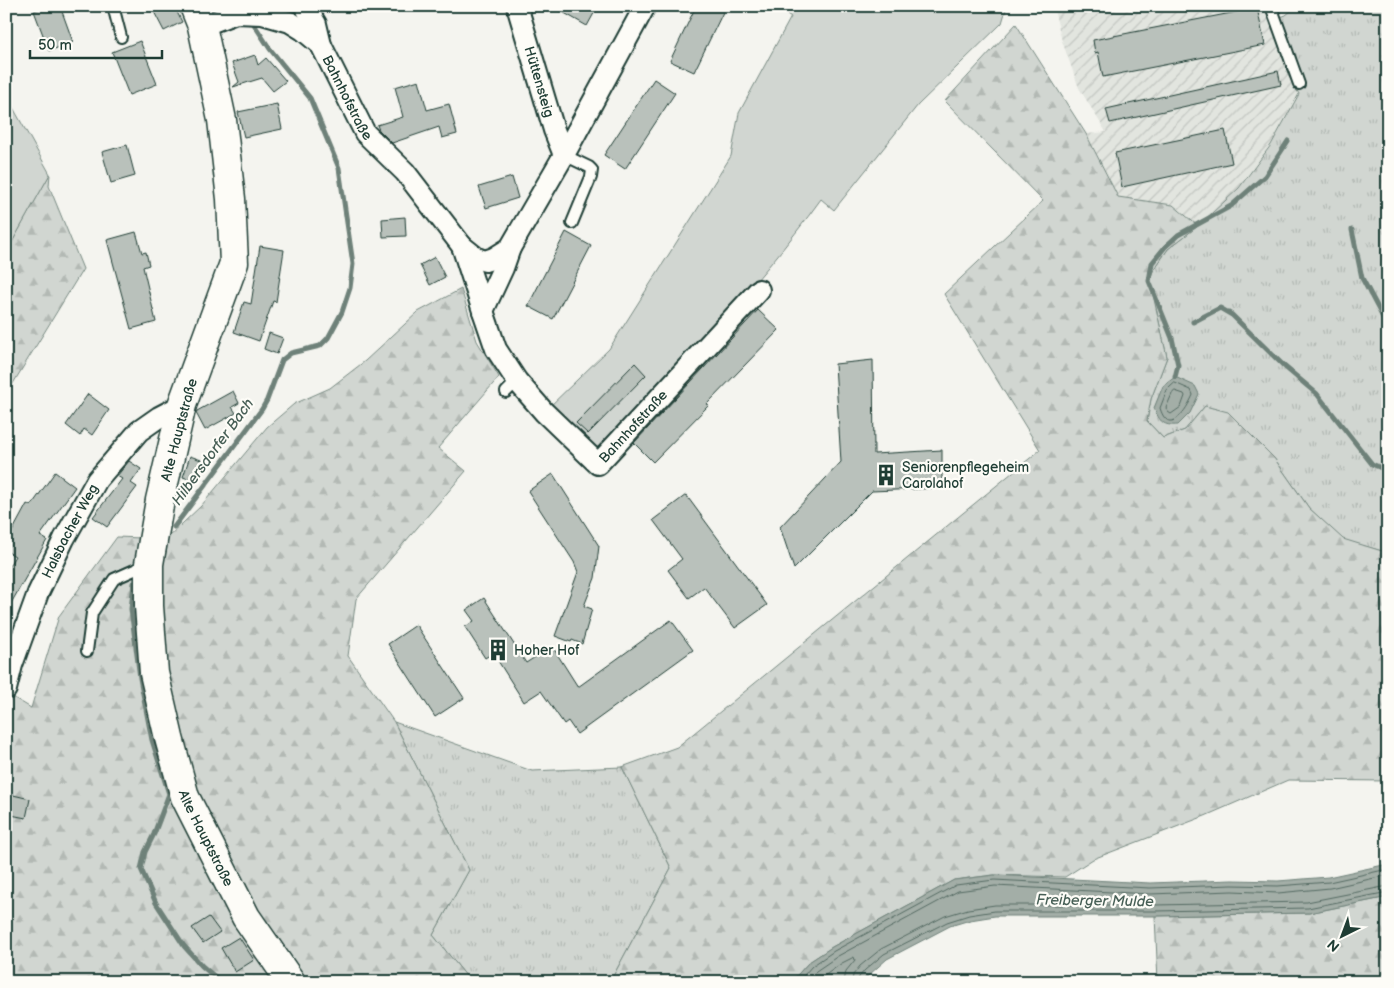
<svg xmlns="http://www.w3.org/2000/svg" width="1394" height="988" viewBox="0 0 1394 988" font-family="'Balsamiq Sans',sans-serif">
<defs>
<pattern id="industrial-furrows" width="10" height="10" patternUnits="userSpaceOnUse" patternTransform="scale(1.25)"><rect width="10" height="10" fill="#e2e5df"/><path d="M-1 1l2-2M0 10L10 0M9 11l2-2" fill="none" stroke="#c1c5c0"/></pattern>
<pattern id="grass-tufts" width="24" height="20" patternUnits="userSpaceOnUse" patternTransform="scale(1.25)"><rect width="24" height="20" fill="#d1d6d1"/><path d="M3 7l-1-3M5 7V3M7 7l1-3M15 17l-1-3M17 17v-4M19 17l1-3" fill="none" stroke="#b3b9b4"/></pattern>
<pattern id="forest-firs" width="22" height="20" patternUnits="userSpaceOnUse" patternTransform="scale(1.25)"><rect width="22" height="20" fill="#d1d6d1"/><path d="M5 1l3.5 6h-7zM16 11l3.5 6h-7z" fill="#b3b9b4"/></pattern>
</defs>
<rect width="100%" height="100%" fill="#f4f4ef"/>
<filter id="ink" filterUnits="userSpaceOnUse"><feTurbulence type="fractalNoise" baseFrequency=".02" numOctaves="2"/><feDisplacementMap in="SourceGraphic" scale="10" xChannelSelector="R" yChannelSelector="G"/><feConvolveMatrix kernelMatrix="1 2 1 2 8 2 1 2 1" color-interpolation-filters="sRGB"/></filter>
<g filter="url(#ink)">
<path fill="url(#industrial-furrows)" d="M1053,6H1266L1279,38L1288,75L1299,94L1271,145L1239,188L1198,226L1173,205L1118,198L1086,134L1106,132L1079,88L1062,41Z"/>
<path fill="url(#grass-tufts)" stroke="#788a82" d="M1297,6H1388V551H1382L1343,540L1309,508L1274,458L1205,406L1185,430L1163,438L1147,421L1151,399L1167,357L1149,277L1168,249L1198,226L1239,188L1271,145L1299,94L1288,75L1279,38L1272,20L1286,15Z
M394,722L532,771L622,767L671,868L610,982H471L433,935L469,870Z"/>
<path fill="url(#forest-firs)" stroke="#788a82" d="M1016,24L1086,134L1118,197L1173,205L1198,226L1168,249L1149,277L1167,357L1151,399L1147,421L1163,438L1185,430L1205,406L1228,412L1274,458L1309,508L1343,539L1382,551H1388V781L1288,780L1205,816L1093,859L1065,877L994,875L954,880L832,947L809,962L791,982H610L671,868L622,767L677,747L1040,450L944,294L1043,201L945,101Z
M50,174L49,186L83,269L6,395V253Z
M461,289L477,341L499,377L438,448L466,471L356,599L348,656L394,722L469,870L433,935L471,982H6V693L31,708L59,616L117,537L166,539L201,506L267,427L294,404L330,388L365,361L418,312Z
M1388,897V982H1158L1155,916L1309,913Z"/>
<path fill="#d1d6d1" stroke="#788a82" d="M776,6H1007L1002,23L918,105L834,210L821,199C754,292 672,373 594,456L547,409L609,349L731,156L739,113L791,17Z
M6,95L50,174L6,253Z"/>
<path fill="#a3aea7" stroke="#6e8179" d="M1175,377L1195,386L1199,394L1190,413L1178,425C1163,426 1160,422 1154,408L1163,386Z
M1388,864V897L1309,913L1155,916H995L970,920L950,926L887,959L861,982H791L809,962L832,947L954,880L994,875L1150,883L1232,880L1278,881L1328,877Z"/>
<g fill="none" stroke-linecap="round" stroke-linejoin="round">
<path stroke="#546a62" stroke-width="1" d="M1175,383L1191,390L1193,395C1187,409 1169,438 1160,408L1167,390Z
M1175,391L1184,394L1185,396L1181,407L1171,414L1168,412L1166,408L1172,394Z
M798,982L812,966L834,951L956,885L994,880L1150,888L1232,885L1278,886L1329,882L1388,869
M806,982L816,971L838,956L958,891L995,886L1150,894L1232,891L1278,893L1330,888L1388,875
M816,982L842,963L854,957L855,960L846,971L844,982
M852,982L853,975L860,966L881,949L945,916L968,909L995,905H1155L1307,902L1388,886
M858,982L859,977L865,970L884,954L947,922L969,915L995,911H1155L1308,908L1388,892"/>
<path stroke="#6e8179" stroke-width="5" d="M1352,230L1362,278L1388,327
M1193,322L1220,308L1232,315L1285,367L1317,394L1372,464L1388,471
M1175,377L1178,365L1172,338L1149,281L1152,263L1165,247L1178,235L1231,206L1265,176L1288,141
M174,527L262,409L267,400L282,360L291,353L320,346L328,338L342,312L350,288L353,264L339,168L310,98L270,49L250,18
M134,583L131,609L140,678L152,740L169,794L154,834L145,852L141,869L156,903L184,946L202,966L221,982"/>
</g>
<path fill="#b9c1bb" stroke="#1f3d34" d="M47,6H60L73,42L49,51L34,11Z
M151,6H174L182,22L164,31Z
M552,6H598L587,26Z
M696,6H726L694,72L670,61Z
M1257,8L1265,45L1103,77L1098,52L1095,53L1093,40Z
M140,41L157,84L129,95L112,52Z
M255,55L258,65L266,58L286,81L273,91L262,78L233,87L239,82L232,63Z
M1278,71L1281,85L1110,123L1106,109Z
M654,79L675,93L625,169L604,155Z
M419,80L427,110L449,104L457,134L442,138L439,127L392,143L379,130L377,125L403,117L395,87Z
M277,104L282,129L244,137L238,112Z
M1225,130L1232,163L1122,187L1115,153Z
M127,145L135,176L111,183L102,152Z
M512,177L518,198L486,208L479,187Z
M405,217L406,236L383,237L382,219Z
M136,232L142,253L146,252L149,265L143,267L156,322L131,329L107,240Z
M566,232L591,246L553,319L528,306Z
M260,246L284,250L276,302L273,301L259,341L234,332L244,302L251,304Z
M435,257L445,277L430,285L420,265Z
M758,310L779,330L707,404L709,405L653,462L634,443Z
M269,333L283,338L277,354L264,349Z
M873,360L874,454L942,450V488L872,491L794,569L780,527L841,462L835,364Z
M635,363L646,375L588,434L576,423Z
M233,391L239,403L232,407L236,413L205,430L196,413L197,411Z
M88,394L109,410L92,435L84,429L80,436L66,425Z
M190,456L204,461L197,482L183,477Z
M129,461L141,469L131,483L137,487L107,527L93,517L122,479L117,476Z
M55,472L75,487L40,536L47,540L6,612V571L15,556L6,551V543L27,504L31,506Z
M553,474L599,546L595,578L584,606L592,609L582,644L572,640L571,642L555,636L578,572L574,562L528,491Z
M686,495L767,605L735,628L704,587L689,598L668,570L682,559L653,520Z
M484,598L526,663L552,646L578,687L671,620L693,650L577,734L568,721L564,724L541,691L524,702L493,653L485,658L465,627L474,621L466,610Z
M416,625L464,698L435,717L388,644Z
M9,794L30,799L26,818L6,814Z
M209,917L220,932L203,943L192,928Z
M239,937L254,960L235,972L221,948Z"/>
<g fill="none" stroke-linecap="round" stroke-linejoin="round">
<g stroke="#1f3d34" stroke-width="14">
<path id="lane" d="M113,6L121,37
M1271,6L1299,84
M564,155L589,167L592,170L591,177L572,223
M506,392L517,381
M87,651L92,613L114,579L148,564"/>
</g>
<g stroke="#1f3d34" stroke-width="24">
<g id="street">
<path d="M305,6L316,24L321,45"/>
<path id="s1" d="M517,6L554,130L564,155"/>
<path id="s2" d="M202,26L236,13L262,14L290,22L303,30L321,45L365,133L405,172L462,246L477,258L485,261L494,258L510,248L564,155L645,6"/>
<path d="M462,246L483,311L503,268L510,248"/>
<path id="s3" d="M483,311L496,349L517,381L544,412L598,464L759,290"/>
<path id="s4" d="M6,689L12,665L38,593L64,539L97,480L139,431L159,417L182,405"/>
</g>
</g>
<g stroke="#1f3d34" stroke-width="31">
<g id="secondary">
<path id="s5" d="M194,6L202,26L222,120L231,199L234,263L182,405L160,500L149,564V606L154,673L169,738L185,797L246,917L291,982"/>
</g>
</g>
<use href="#lane" stroke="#fdfcf7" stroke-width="10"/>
<use href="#street" stroke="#fdfcf7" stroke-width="20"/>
<use href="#secondary" stroke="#fdfcf7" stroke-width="28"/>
</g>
</g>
<defs>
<g id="building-bare" transform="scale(1.725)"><path d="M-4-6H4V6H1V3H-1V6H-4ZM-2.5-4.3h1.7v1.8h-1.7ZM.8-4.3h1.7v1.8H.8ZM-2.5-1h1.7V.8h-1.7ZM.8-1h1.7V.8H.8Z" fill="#1f3d34" stroke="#fdfcf7" stroke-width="2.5" paint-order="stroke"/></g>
</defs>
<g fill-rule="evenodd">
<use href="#building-bare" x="886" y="475"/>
<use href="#building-bare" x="498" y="650"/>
</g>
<g text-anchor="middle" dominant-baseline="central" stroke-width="4.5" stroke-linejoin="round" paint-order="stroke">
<g font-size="14" fill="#1f3d34" stroke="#fdfcf7">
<text stroke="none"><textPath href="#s1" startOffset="79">Hüttensteig</textPath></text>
<text stroke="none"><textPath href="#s2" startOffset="189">Bahnhofstraße</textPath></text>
<text stroke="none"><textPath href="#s3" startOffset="246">Bahnhofstraße</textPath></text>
<text transform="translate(179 430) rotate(-75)">Alte Hauptstraße</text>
<text stroke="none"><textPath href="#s4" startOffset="171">Halsbacher Weg</textPath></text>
<text stroke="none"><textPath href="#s5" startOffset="858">Alte Hauptstraße</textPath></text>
</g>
<g font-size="14" fill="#1f3d34" stroke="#fdfcf7" text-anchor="start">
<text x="902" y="467">Seniorenpflegeheim<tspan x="902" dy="16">Carolahof</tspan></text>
<text x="514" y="650">Hoher Hof</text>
</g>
<g font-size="15" font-style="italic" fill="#475f56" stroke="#fdfcf7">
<text transform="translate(213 452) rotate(-54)">Hilbersdorfer Bach</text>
<text transform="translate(1095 901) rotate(1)">Freiberger Mulde</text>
</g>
</g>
<rect width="1394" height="988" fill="none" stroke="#fdfcf7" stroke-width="25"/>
<rect x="12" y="12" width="1369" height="963" fill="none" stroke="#1f3d34" stroke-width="2" filter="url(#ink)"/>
<g transform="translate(1342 936) rotate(222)" stroke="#fdfcf7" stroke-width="4" paint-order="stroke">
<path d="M0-4L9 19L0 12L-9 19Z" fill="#1f3d34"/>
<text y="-8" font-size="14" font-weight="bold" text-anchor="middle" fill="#1f3d34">N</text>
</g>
<path d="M30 50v8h132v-8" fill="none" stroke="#1f3d34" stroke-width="2.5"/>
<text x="38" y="50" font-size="15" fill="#1f3d34" stroke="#fdfcf7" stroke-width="4" paint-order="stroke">50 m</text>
</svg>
